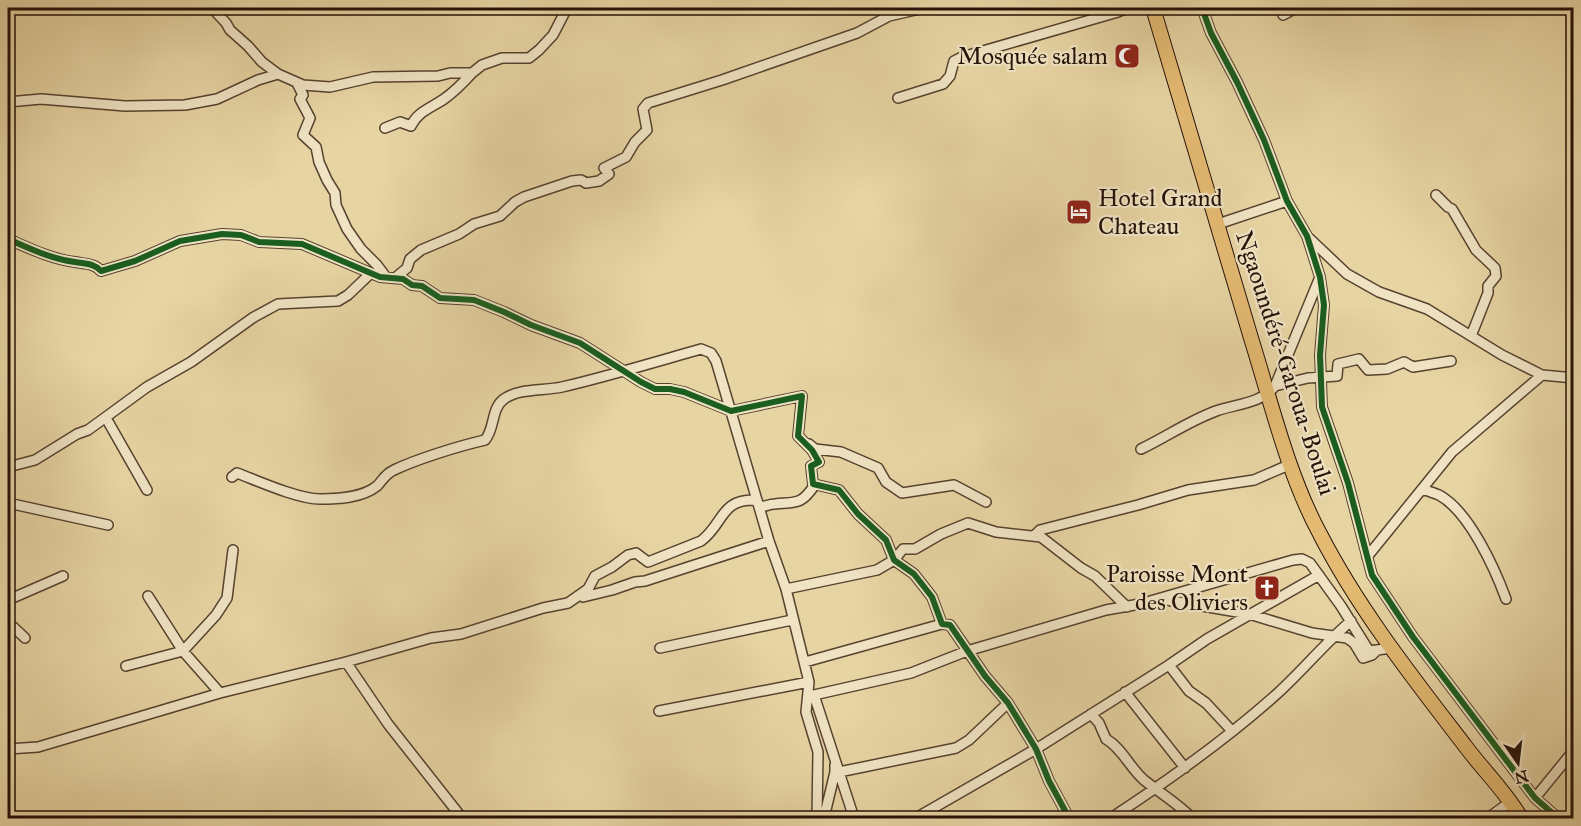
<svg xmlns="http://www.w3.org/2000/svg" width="1581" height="826" viewBox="0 0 1581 826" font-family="'IM FELL Great Primer',serif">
<rect width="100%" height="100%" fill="#e7d4a3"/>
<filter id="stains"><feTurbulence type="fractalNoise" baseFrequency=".00333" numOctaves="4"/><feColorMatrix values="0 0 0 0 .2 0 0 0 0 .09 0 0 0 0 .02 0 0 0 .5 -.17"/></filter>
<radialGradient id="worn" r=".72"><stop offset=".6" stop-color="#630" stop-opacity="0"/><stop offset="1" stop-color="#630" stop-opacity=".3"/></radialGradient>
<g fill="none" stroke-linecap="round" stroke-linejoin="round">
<g stroke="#56422f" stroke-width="12">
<path id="minor" d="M212,8L226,23L230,30L248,46L262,62L278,74
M1202,8L1211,33L1237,82L1264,140L1287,201L1307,236L1320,277L1324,305L1320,355L1322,407L1348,483L1372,575L1413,637L1535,798L1558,818
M1283,15L1296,8
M297,83L303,95L300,99L310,118L303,135L316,147L319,162L327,180L335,193L336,205L347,229L361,249L377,265L386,277
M898,98L943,84L950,76L954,61L962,57L1118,12L1127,8
M8,102L41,99L125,106L185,105L217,99L258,80L278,74L303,85L330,87L373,77L438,76L450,73H472L482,65L502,58H529L539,50L553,35L567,8
M385,128L400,122L411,126C417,112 431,108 444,99C454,92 463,83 472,73
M1436,195L1448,207L1452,209L1476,250L1495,268L1496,276L1488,286V293L1471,336
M1218,224L1287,201
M1309,238L1347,274L1379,292L1427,309L1502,355L1542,375L1574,378
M8,239C29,248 51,259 75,262C85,264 94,263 101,271L135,261L180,241L222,234L241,235L259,242L302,244L380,277L403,279L412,285L422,286L440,298L474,300L504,312L531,325L580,343L641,382L655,389H670L684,392L731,411L802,396L798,436L812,450L819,462L811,466L813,484L839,490L858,514L886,540L894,560L914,574L932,597L942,624L950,625L985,676L1008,703L1036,749L1049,781L1069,818
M395,278L407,268L410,259L421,250L459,234L474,224L500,216L515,202L524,197L572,181L581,180L586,183L599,181L609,174L604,168L626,157L635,142L647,130L643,109L648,103L722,80L857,33L889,16L924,8
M1275,386L1320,277
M106,418L147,490
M809,444L815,449L841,452L878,468L886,482L902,493L954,485L986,502
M1141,449C1166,437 1189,421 1216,411C1235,404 1261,404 1275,386L1308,378L1337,376L1338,364L1359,359L1368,370L1387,369L1404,362L1413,367L1451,361
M8,467L35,460L77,434L88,430L147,387L191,362L254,317L278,304L338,301L348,295L371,273
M232,477L237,473C258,481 298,499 320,499C338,499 362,498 377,486C383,480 385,474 394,470C417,459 459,446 485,440C495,429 491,408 504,399C519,388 544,391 562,387C609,376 655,362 701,349L711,353L716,361L769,541L786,589
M1422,489C1428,491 1434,493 1439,495C1469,511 1495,569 1506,599
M8,503L108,525
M1034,536L1040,530L1138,505L1188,490L1254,480L1291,464
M1367,557L1452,452L1542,375
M148,596L183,651L220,693
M583,597L612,590L635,582L645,581L769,541
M1161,599L1249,614L1312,633L1347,638L1354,643L1363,658L1372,655L1376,651
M8,600L63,576
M8,622L25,638
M660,648L792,620
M346,662L388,724L462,818
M805,662L942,624
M1169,665L1189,691L1206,703L1232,731
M126,666L183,651L216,615L227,598L233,550
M1125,692L1185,768
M659,711L809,682
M1091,714L1099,723L1106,739C1122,748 1130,768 1144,780C1160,793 1177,803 1192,818
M8,749L38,747L220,693L346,662L431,638L461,634L543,608L568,603L588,589L595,576L612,567L628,555L636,553L648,562L701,541C724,524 720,499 755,500L761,507C766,506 770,504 775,504C796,502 801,505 814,486L813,484
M839,772L956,748L969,740L1008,703
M1535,798L1574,750
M817,818L818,752L806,712L809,682L786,589L877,570L894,560L903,549H915L941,534L968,523L996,532L1041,537L1081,568L1095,576L1127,607
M824,818L835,772V765
M854,818L814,695L911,673L967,651L1106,610L1140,604L1293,560L1302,559L1310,563L1341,606L1369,651L1392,648
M916,818L1036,749L1169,665L1207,639L1319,575
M1111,818C1169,780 1227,739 1279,692C1304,669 1325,643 1351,621
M1488,818L1506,805L1512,803"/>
</g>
<g stroke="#251108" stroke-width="16">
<path id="highway" d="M1153,8C1186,118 1218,228 1251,338C1271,402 1288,475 1320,534C1359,610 1414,679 1466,747C1484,771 1506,792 1521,818"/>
</g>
<use href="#minor" stroke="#efe3c3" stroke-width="9"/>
<use href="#highway" stroke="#e4ba72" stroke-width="14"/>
<g stroke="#efe3c3" stroke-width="10">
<path id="cycleway" d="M1202,8L1211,33L1237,82L1264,140L1287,201L1307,236L1320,277L1324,305L1320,355L1322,407L1348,483L1372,575L1413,637L1535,798L1558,818
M8,239C29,248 51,259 75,262C85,264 94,263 101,271L135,261L180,241L222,234L241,235L259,242L302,244L380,277L403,279L412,285L422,286L440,298L474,300L504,312L531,325L580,343L641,382L655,389H670L684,392L731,411L802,396L798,436L812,450L819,462L811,466L813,484L839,490L858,514L886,540L894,560L914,574L932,597L942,624L950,625L985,676L1008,703L1036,749L1049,781L1069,818"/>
</g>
<use href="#cycleway" stroke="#1b5e20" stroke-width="6"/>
</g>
<defs>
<g id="mosque-square" transform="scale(1.35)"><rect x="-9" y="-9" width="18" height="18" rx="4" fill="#8f2418" stroke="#efe3c3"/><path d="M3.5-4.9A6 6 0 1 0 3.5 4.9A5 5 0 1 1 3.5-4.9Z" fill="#fff"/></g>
<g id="hotel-square" transform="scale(1.35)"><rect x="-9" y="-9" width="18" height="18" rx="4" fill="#8f2418" stroke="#efe3c3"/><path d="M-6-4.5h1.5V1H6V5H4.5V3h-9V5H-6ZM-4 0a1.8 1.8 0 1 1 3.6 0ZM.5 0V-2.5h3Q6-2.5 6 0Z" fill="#fff"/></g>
<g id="church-square" transform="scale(1.35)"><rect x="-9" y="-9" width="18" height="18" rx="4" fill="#8f2418" stroke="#efe3c3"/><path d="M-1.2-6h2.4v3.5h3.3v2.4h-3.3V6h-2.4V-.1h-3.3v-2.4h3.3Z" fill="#fff"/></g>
</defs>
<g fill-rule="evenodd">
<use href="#mosque-square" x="1127" y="56"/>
<use href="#hotel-square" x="1079" y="212"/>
<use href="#church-square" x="1267" y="588"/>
</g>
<g text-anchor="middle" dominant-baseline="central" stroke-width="4.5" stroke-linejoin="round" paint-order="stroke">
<g font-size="24" fill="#251108" stroke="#efe3c3" text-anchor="end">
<text x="1108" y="56">Mosquée salam</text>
<text x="1098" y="198" text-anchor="start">Hotel Grand<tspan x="1098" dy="28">Chateau</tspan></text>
<text x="1248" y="574">Paroisse Mont<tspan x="1248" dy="28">des Oliviers</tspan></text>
</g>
<g font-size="24" fill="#251108" stroke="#efe3c3">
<text transform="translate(1286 363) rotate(72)">Ngaoundéré-Garoua-Boulai</text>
</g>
</g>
<rect width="1581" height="826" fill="none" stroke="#e7d4a3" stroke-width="30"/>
<rect x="9" y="9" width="1563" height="808" fill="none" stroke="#251108" stroke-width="3"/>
<rect x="15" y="15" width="1551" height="796" fill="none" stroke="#251108" stroke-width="1.5"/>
<g transform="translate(1518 763) rotate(166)" stroke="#efe3c3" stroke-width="4.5" paint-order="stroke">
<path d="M0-4.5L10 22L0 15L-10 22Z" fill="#251108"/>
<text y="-9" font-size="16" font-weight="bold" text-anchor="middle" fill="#251108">N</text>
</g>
<rect width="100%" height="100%" filter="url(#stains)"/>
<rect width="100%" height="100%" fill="url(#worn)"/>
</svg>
